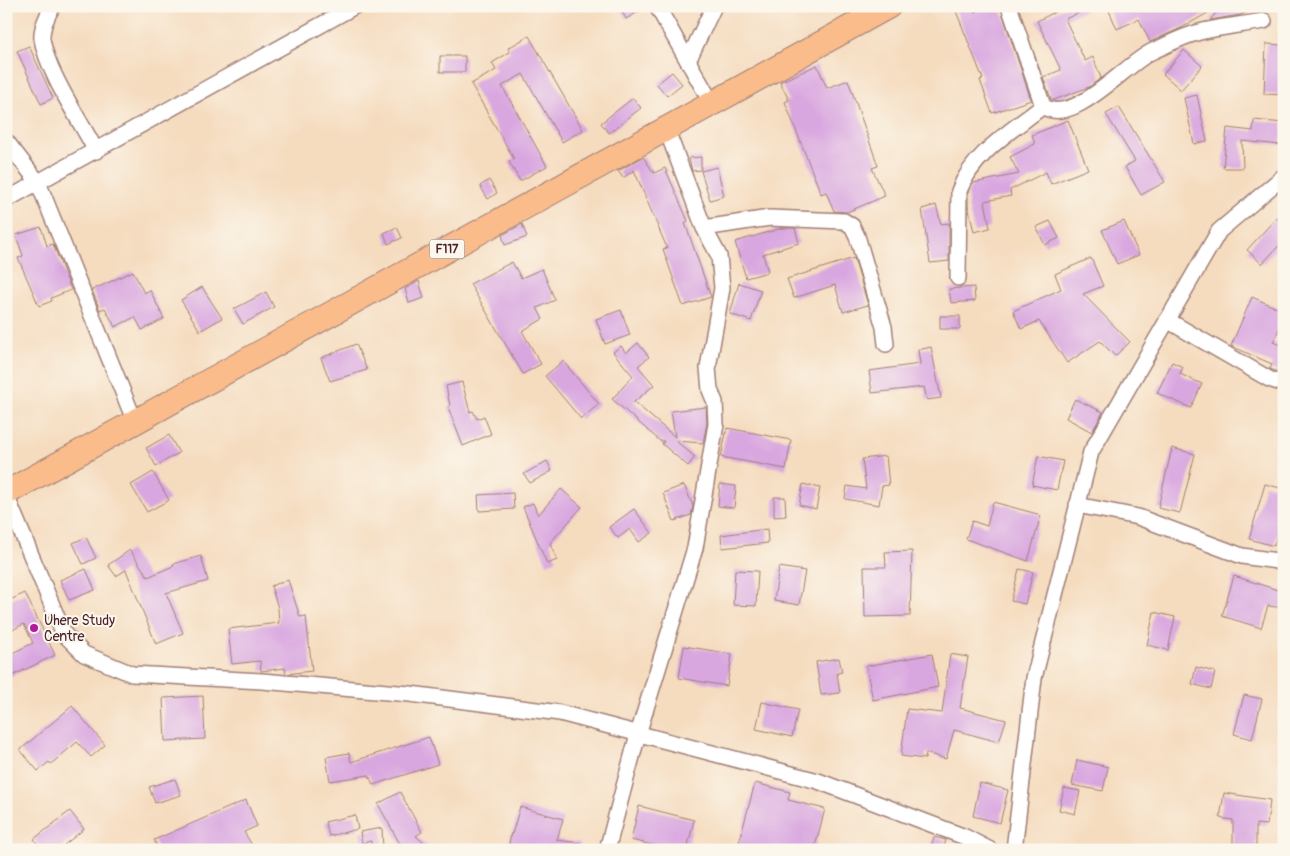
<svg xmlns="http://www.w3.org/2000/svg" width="1290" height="856" viewBox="0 0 1290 856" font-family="Pangolin,sans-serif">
<rect width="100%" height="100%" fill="#fbf7ec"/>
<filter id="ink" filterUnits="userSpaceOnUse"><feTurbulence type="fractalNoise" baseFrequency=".02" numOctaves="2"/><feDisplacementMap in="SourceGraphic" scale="10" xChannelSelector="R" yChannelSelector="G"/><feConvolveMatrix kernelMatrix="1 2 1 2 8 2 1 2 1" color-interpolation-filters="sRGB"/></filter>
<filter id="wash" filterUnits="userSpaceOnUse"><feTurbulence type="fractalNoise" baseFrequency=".0096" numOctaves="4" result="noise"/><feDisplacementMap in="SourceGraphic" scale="20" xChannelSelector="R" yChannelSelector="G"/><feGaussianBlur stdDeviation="1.12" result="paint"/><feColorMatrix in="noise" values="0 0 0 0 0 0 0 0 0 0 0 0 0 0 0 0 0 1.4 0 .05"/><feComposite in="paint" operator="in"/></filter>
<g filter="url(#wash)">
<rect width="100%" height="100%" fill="#f5dcbf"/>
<g id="blocks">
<path fill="#d9a7e0" d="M619,6H648L626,19Z
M954,6H973L975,12L989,6H1000L1031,100L992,113L980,80L983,79Z
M1067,6H1094L1065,19L1085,61L1093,57L1101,78L1089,87L1054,100L1051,99L1043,77L1061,70L1037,21Z
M1107,6H1220L1183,27L1150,42L1139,19L1117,29Z
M1222,6H1261V7L1240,15L1210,20Z
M529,36L583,130L562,142L523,74L502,86L547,166L520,181L509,162L514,159L471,84L496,70L492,63L510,52L508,48Z
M1266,44L1284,45V95L1264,94Z
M29,46L53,98L41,104L17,51Z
M1184,50L1202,66L1181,90L1163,74Z
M440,56H465V72H440Z
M817,65L827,88L848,80L878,166L872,168L885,196L847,212L834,211L826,192L821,194L785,102L789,100L780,82Z
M672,72L682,84L667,96L657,84Z
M1197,95L1207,141L1194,144L1184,98Z
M633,98L641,108L609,133L601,123Z
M1119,107L1165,182L1141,195L1125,167L1135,161L1106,114Z
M1068,120L1088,169L1051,184L1046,172L1010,190L1011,196L985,201L990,228L974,232L968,205V193L973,183L1019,174L1010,157L1035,144L1032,135Z
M1254,120L1283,123L1281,145L1242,141L1243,168H1223L1227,128L1253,131Z
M643,157L654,173L665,168L688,221L685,223L711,297L683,306L663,249L667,248L634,170L623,178L618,171Z
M701,157V170L692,171L689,158Z
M717,167L724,196L710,200L701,171Z
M489,180L497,193L488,199L480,186Z
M936,205L941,224L949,223V261L930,263L922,209Z
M1276,218L1284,225V240L1262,264L1247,250Z
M1050,221L1059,238L1045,245L1036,227Z
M1124,221L1139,255L1117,264L1102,230Z
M522,224L527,237L505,245L502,235Z
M41,227L47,246L53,244L71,290L51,298L52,301L39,306L18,258L23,256L16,235Z
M397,227L402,238L388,244L384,233Z
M782,228H795L799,243L763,254L768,272L746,278L735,242Z
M854,258L868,305L843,312L835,285L794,298L787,279Z
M1091,258L1103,286L1083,294L1130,342L1115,356L1100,341L1067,363L1039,321L1021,329L1013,311L1061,289L1055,274Z
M512,262L521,278L542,269L555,300L537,308L543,319L522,331L541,364L523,374L470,284Z
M133,271L144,293L150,290L164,319L142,330L135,317L115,327L105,308L100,310L92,290Z
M419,281L424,298L409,303L405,289Z
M739,283L761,290L751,321L730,314Z
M202,287L222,318L200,331L181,300Z
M974,287L975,301L951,303L949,289Z
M266,292L274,307L243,324L234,309Z
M1252,297L1284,311V319L1273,342L1280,345L1284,336V374L1270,369L1272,364L1231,346Z
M621,310L630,335L605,344L596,319Z
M940,316H960V329H940Z
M638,343L649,357L638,366L654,385L634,402L675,437L671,411L706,407L707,423L703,443L676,441L695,457L688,466L662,444L664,441H660L612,399L633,376L613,352L621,346L626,353Z
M356,344L367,370L330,381L321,358Z
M931,347L941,398L927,400L924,387L872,393L869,371L920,364L918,350Z
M563,361L599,404L581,419L545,376Z
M1172,362L1183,367L1180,374L1202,384L1191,408L1157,393Z
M462,382L470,412L473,411L477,419L484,416L491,434L463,446L448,407L450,406L446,386Z
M1075,399L1103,412L1092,432L1066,418Z
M727,428L791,440L786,469L721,457Z
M169,435L179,453L156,466L146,448Z
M1172,448L1195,454L1180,513L1158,508Z
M886,456L889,485L882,486L879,505L845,499L847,486L866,489L862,459Z
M1038,456L1063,461L1057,490L1032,485Z
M547,461L552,471L530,483L524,474Z
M153,472L169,500L147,512L131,485Z
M720,484L736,486L734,508L718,506Z
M803,484L820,488L816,509L799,505Z
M1265,484L1284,489V511L1274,546L1249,539Z
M684,485L693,506L691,515L674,521L663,493Z
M561,489L582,507L550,543L557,560L547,564L523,507L533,503L538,515Z
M513,493L514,509L479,511L478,495Z
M774,497H785L786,516L774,517Z
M993,502L1041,515L1028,561L966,539L972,521L987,526Z
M634,509L652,533L639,542L630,529L618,538L609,527Z
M767,529L768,543L722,548L721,535Z
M86,537L96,558L83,564L73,543Z
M130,550L148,577L173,566V564L201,556L208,581L166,593L183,633L156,644L126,570L116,576L108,565Z
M912,551L910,616L865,617L864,567H886L885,552Z
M779,567L805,571L799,605L774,601Z
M86,569L95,590L69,600L60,580Z
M1019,569L1033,572L1025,604L1011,601Z
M735,570L758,571L756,606L733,605Z
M1234,576L1284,592V608L1268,606L1261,628L1222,616Z
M288,580L300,617L306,616L312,671L286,674L285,668L261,671L260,661L232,664L228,629L279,623L278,608L271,586Z
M25,593L55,655L6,679V656L33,643L24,624L6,633V602Z
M1154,612L1175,617L1168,650L1147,645Z
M684,646L732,654L727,686L679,678Z
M932,654L938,687L873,700L866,666Z
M950,654L968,657L960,708L1006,720L999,742L954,730L946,759L926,753L925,759L901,756L907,709L942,713Z
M839,658L842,672L837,673L840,693L821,695L816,662Z
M1196,667L1215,672L1211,689L1192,684Z
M1244,695L1262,699L1252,739L1234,734Z
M203,696L205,739L165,741L163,698Z
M762,702L798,710L792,737L756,729Z
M72,706L105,745L91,757L77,742L51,764L49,762L38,771L20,750Z
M429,737L438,764L373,785L369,775L330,781L326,757L349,753L351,762Z
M1077,760L1108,767L1103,791L1072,785Z
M175,779L181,795L155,803L149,787Z
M755,783L790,792L788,800L825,809L814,850H752L738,846Z
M980,783L1008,790L1000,823L973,816Z
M1064,788L1080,791L1075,814L1059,810Z
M400,792L422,832L416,836L432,850H410L402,843L400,844L378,804Z
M1224,793L1270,800L1267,825L1256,824V850H1233V820L1220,818Z
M246,800L257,826L244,832L255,850H159L154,840Z
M639,806L694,820L687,850H673L631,840Z
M520,807L563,819L557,840L580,843L579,850H508L511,833L512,834Z
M70,811L84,829L58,850H42L34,839Z
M355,815L358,829L329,836L325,822Z
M382,828L383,850H371V841L362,843L360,832Z
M934,837L946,840L943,850L931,847Z"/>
</g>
</g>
<g filter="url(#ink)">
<use href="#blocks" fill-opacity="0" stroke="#a07e75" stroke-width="1"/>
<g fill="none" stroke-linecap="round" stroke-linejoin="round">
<g stroke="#a07e75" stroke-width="18">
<path id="minor" d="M53,6C47,15 41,29 42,39C47,72 80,120 96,151
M657,6L711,102
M1009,6L1043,106C1073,128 1127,62 1153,51C1167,45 1181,37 1196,33C1217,27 1241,25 1264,21
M688,61L714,6
M6,141L38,182L135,422
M6,200L355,6
M704,228L770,218L844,221L852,226L857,236L884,327L886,344
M958,278L959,191C973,153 1013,130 1043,106
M1167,320L1269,379L1284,384
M6,495L64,634L84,654L132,674L262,681L410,694L560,713L818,781L965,837L990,850
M1077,505L1138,517L1242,556L1284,562
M607,850L638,734L695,548L716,424L715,402L710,390L708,368L722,288L719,256L704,228L666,128
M1014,850L1034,678L1091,452L1219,231L1284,176"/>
</g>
<g stroke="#a07e75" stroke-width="26">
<path id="primary" d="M6,493L889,6"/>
</g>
<use href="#minor" stroke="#fff" stroke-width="15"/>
<use href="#primary" stroke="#fabc8b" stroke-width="24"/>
</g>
</g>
<circle fill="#b5179e" stroke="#fbf7ec" stroke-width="2" cx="34" cy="628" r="5"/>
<g text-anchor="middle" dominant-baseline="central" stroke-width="4" stroke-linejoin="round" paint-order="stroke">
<rect fill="#fbf7ec" stroke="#7f6065" stroke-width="1" x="429.5" y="239.5" width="35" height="19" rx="4"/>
<g font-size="12" font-weight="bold" fill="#4a1f2b">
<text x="447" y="249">F117</text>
</g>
<g font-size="14" fill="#4a1f2b" stroke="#fbf7ec" text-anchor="start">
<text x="44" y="620">Uhere Study<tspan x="44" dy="16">Centre</tspan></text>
</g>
</g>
<rect width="1290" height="856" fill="none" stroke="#fbf7ec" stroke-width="25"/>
</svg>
